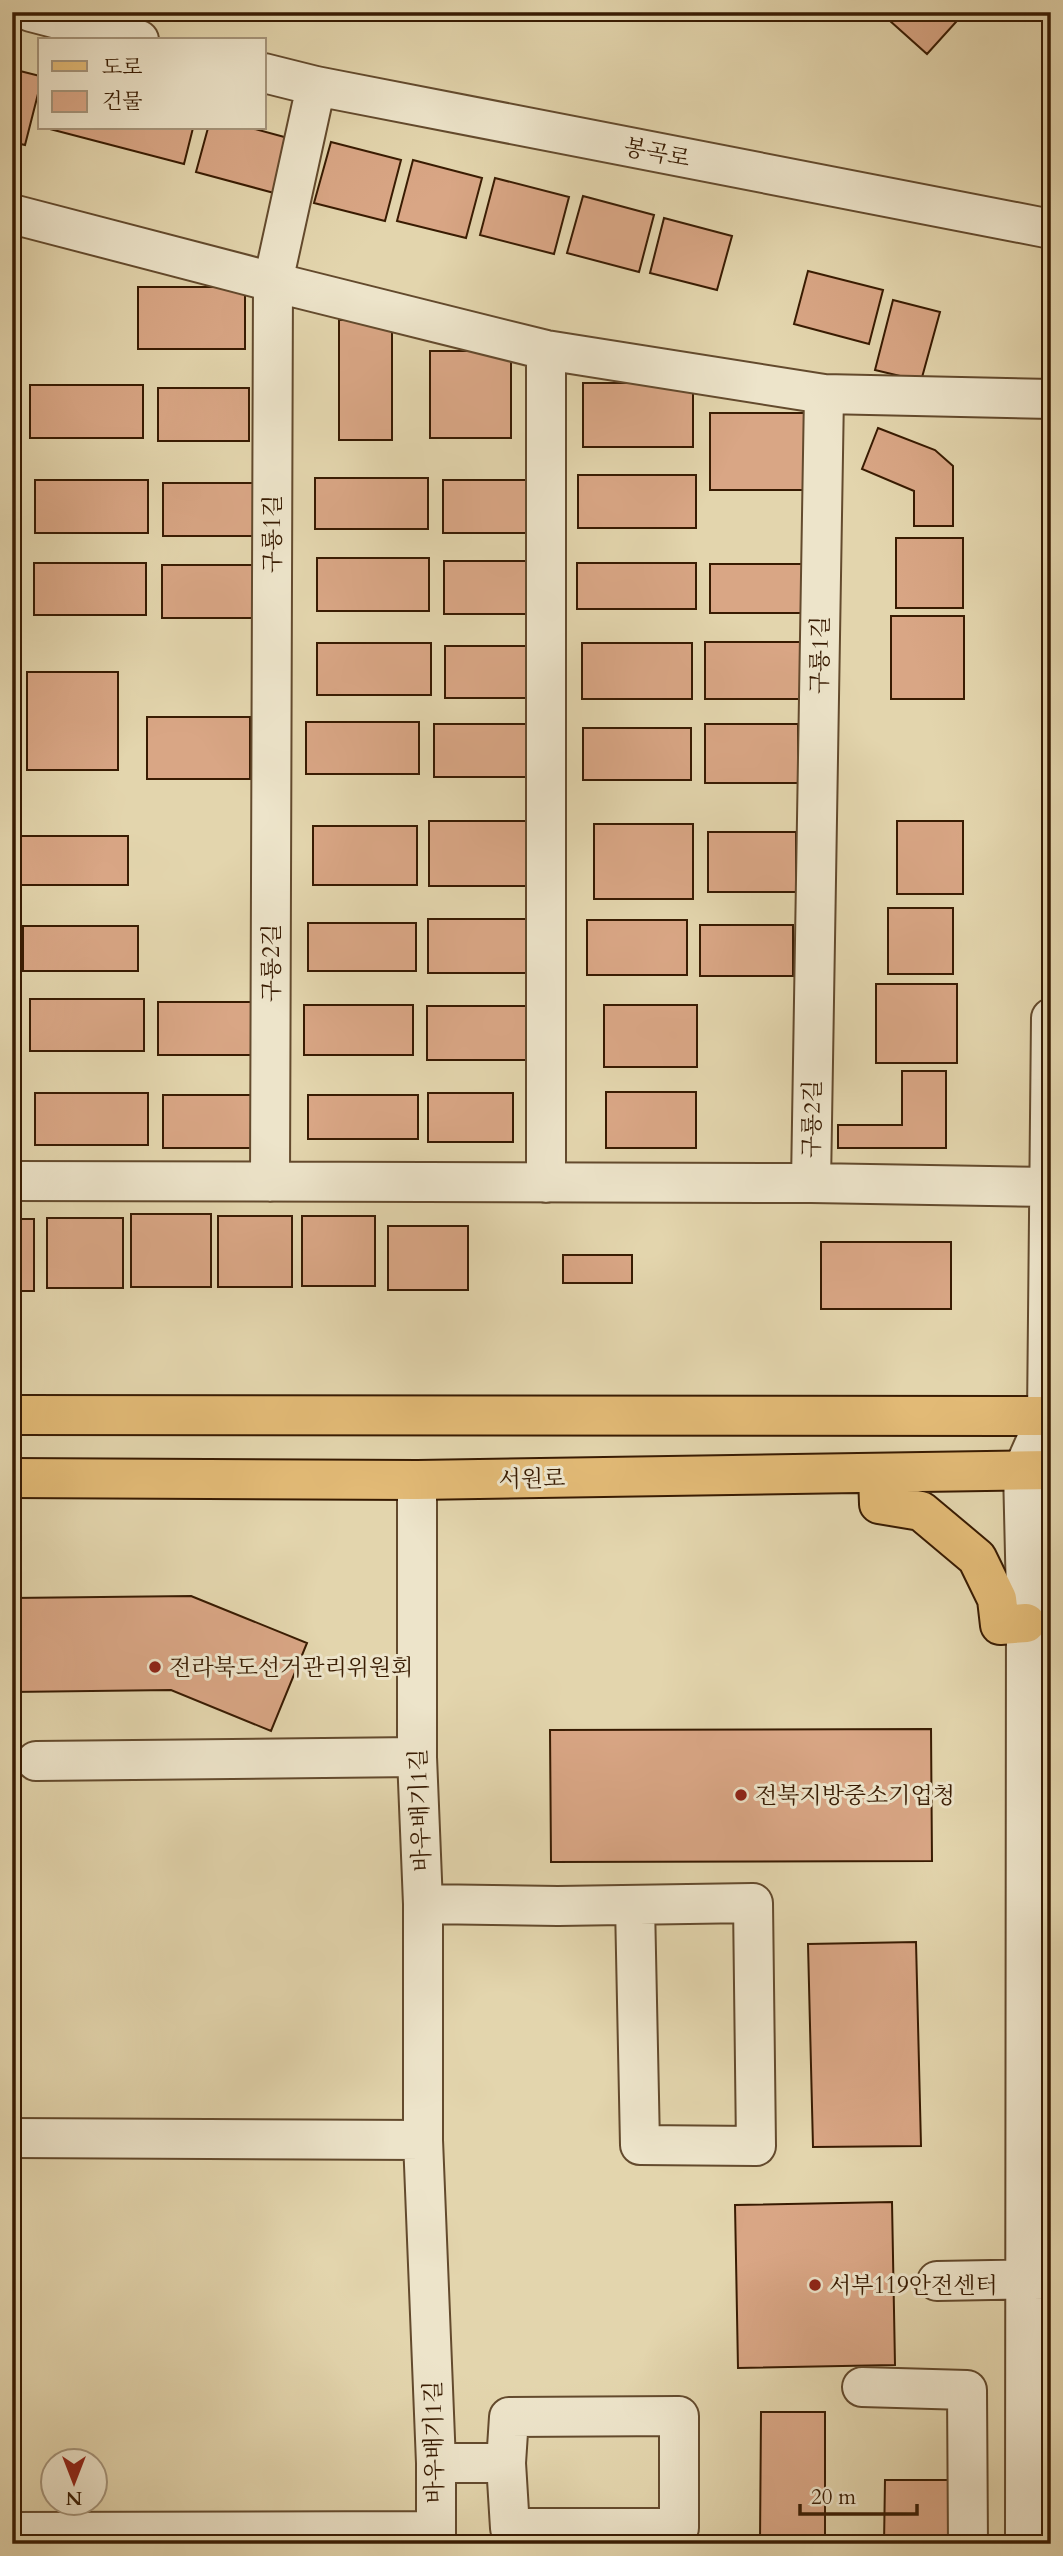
<svg xmlns="http://www.w3.org/2000/svg" width="1063" height="2556" viewBox="0 0 1063 2556" font-family="Cardo,'Noto Serif KR',serif">
<rect width="100%" height="100%" fill="#e3d5ad"/>
<filter id="stains"><feTurbulence type="fractalNoise" baseFrequency=".00286" numOctaves="4"/><feColorMatrix values="0 0 0 0 .2 0 0 0 0 .09 0 0 0 0 .02 0 0 0 .5 -.17"/></filter>
<radialGradient id="worn" r=".72"><stop offset=".6" stop-color="#630" stop-opacity="0"/><stop offset="1" stop-color="#630" stop-opacity=".3"/></radialGradient>
<path fill="#d9a685" stroke="#381b02" stroke-width="2" d="M880,12H965L927,54Z
M12,69L40,76V86L25,145L12,142Z
M46,128H193L184,164Z
M208,128H251L288,138L274,193L196,172Z
M331,142L401,160L385,221L314,203Z
M413,160L482,178L466,238L397,221Z
M495,178L569,197L554,254L480,235Z
M583,196L654,215L639,272L567,253Z
M664,218L732,236L717,290L650,273Z
M808,271L883,290L869,344L794,324Z
M138,287H245V349H138Z
M893,300L940,312L921,381L875,370Z
M339,320H392V440H339Z
M430,351H511V438H430Z
M583,383H693V447H583Z
M30,385H143V438H30Z
M158,388H249V441H158Z
M710,413H807V490H710Z
M878,428L935,450L953,466V526H914V491L862,469Z
M578,475H696V528H578Z
M315,478H428V529H315Z
M35,480H148V533H35Z
M443,480H535V533H443Z
M163,483H255V536H163Z
M896,538H963V608H896Z
M317,558H429V611H317Z
M444,561H536V614H444Z
M34,563H146V615H34Z
M577,563H696V609H577Z
M710,564H809V613H710Z
M162,565H253V618H162Z
M891,616H964V699H891Z
M705,642H804V699H705Z
M317,643H431V695H317Z
M582,643H692V699H582Z
M445,646H537V698H445Z
M27,672H118V770H27Z
M147,717H250V779H147Z
M306,722H419V774H306Z
M434,724H526V777H434Z
M705,724H798V783H705Z
M583,728H691V780H583Z
M429,821H530V886H429Z
M897,821H963V894H897Z
M594,824H693V899H594Z
M313,826H417V885H313Z
M708,832H796V892H708Z
M21,836H128V885H21Z
M888,908H953V974H888Z
M428,919H532V973H428Z
M587,920H687V975H587Z
M308,923H416V971H308Z
M700,925H793V976H700Z
M23,926H138V971H23Z
M876,984H957V1063H876Z
M30,999H144V1051H30Z
M158,1002H251V1055H158Z
M304,1005H413V1055H304Z
M604,1005H697V1067H604Z
M427,1006H530V1060H427Z
M902,1071H946V1148H838V1125H902Z
M606,1092H696V1148H606Z
M35,1093H148V1145H35Z
M428,1093H513V1142H428Z
M163,1095H255V1148H163Z
M308,1095H418V1139H308Z
M131,1214H211V1287H131Z
M218,1216H292V1287H218Z
M302,1216H375V1286H302Z
M47,1218H123V1288H47Z
M12,1219H34V1291H12Z
M388,1226H468V1290H388Z
M821,1242H951V1309H821Z
M563,1255H632V1283H563Z
M191,1596L307,1643L271,1731L171,1690L12,1692V1598Z
M931,1729L932,1861L551,1862L550,1730Z
M916,1942L921,2146L813,2147L808,1944Z
M892,2202L895,2365L738,2368L735,2205Z
M761,2412H825V2544H760Z
M885,2480H954V2544H884Z"/>
<g fill="none" stroke-linecap="round" stroke-linejoin="round">
<g stroke="#634a2d" stroke-width="42">
<path id="minor" d="M31,12L139,40
M264,73L316,86L1051,229
M12,214L273,282L546,350L824,394L1051,399
M12,1181L811,1183L1051,1187
M270,1182L273,282L316,86
M546,1183V350
M811,1183L824,394
M417,1480V1757L423,1904V2140L436,2463V2544
M36,1761L417,1757
M423,1904L558,1906L753,1903L756,2146L640,2145L635,1905
M12,2138L423,2140
M937,2281L1051,2279
M862,2387L967,2390L968,2544
M436,2463H506L510,2528H679V2416L509,2417L506,2463
M12,2532L436,2531
M1025,2544L1026,1597L1023,1470L1047,1416L1051,1018"/>
</g>
<g stroke="#381b02" stroke-width="42">
<path id="major" d="M12,1415L1051,1416
M878,1474L879,1504L921,1511L977,1558L997,1599L1000,1625L1026,1623
M12,1478L417,1480L1051,1470"/>
</g>
<use href="#minor" stroke="#ede4ca" stroke-width="38"/>
<use href="#major" stroke="#e2ba76" stroke-width="38"/>
</g>
<g fill="#8f2418" stroke="#ede4ca" stroke-width="2.5">
<circle cx="155" cy="1667" r="7"/>
<circle cx="741" cy="1795" r="7"/>
<circle cx="815" cy="2285" r="7"/>
</g>
<g text-anchor="middle" dominant-baseline="central" stroke-width="6" stroke-linejoin="round" paint-order="stroke">
<g font-size="23" fill="#381b02" stroke="#ede4ca">
<text transform="translate(657 153) rotate(11)">봉곡로</text>
<text transform="translate(272 534) rotate(-90)">구룡1길</text>
<text transform="translate(820 655) rotate(-89)">구룡1길</text>
<text transform="translate(271 963) rotate(-90)">구룡2길</text>
<text transform="translate(812 1119) rotate(-89)">구룡2길</text>
<text transform="translate(532 1479) rotate(-1)">서원로</text>
<text transform="translate(420 1810) rotate(-92)">바우배기1길</text>
<text transform="translate(434 2442) rotate(-91)">바우배기1길</text>
</g>
<g font-size="23" fill="#381b02" stroke="#ede4ca" text-anchor="start">
<text x="169" y="1667">전라북도선거관리위원회</text>
<text x="755" y="1795">전북지방중소기업청</text>
<text x="829" y="2285">서부119안전센터</text>
</g>
</g>
<rect width="1063" height="2556" fill="none" stroke="#e3d5ad" stroke-width="42"/>
<rect x="14" y="14" width="1035" height="2528" fill="none" stroke="#381b02" stroke-width="3.5"/>
<rect x="21" y="21" width="1021" height="2514" fill="none" stroke="#381b02" stroke-width="2"/>
<rect x="38" y="38" width="228" height="91" fill="#ede4ca" stroke="#a5947a" stroke-width="2"/>
<rect x="52" y="61" width="35" height="10" fill="#e2ba76" stroke="#a5947a" stroke-width="2"/>
<text x="102" y="74" font-size="21" fill="#381b02">도로</text>
<rect x="52" y="91" width="35" height="21" fill="#d9a685" stroke="#a5947a" stroke-width="2"/>
<text x="102" y="108" font-size="21" fill="#381b02">건물</text>
<g transform="translate(74 2482) rotate(180)"><circle r="33" fill="#ede4ca" stroke="#a5947a" stroke-width="2"/>
<path d="M0-5L12 26L0 18L-12 26Z" fill="#8f2418"/>
<text y="-10" font-size="19" font-weight="bold" text-anchor="middle" fill="#381b02">N</text>
</g>
<path d="M800 2504v10h117v-10" fill="none" stroke="#381b02" stroke-width="3.5"/>
<text x="811" y="2504" font-size="21" fill="#381b02" stroke="#ede4ca" stroke-width="5" paint-order="stroke">20 m</text>
<rect width="100%" height="100%" filter="url(#stains)"/>
<rect width="100%" height="100%" fill="url(#worn)"/>
</svg>
